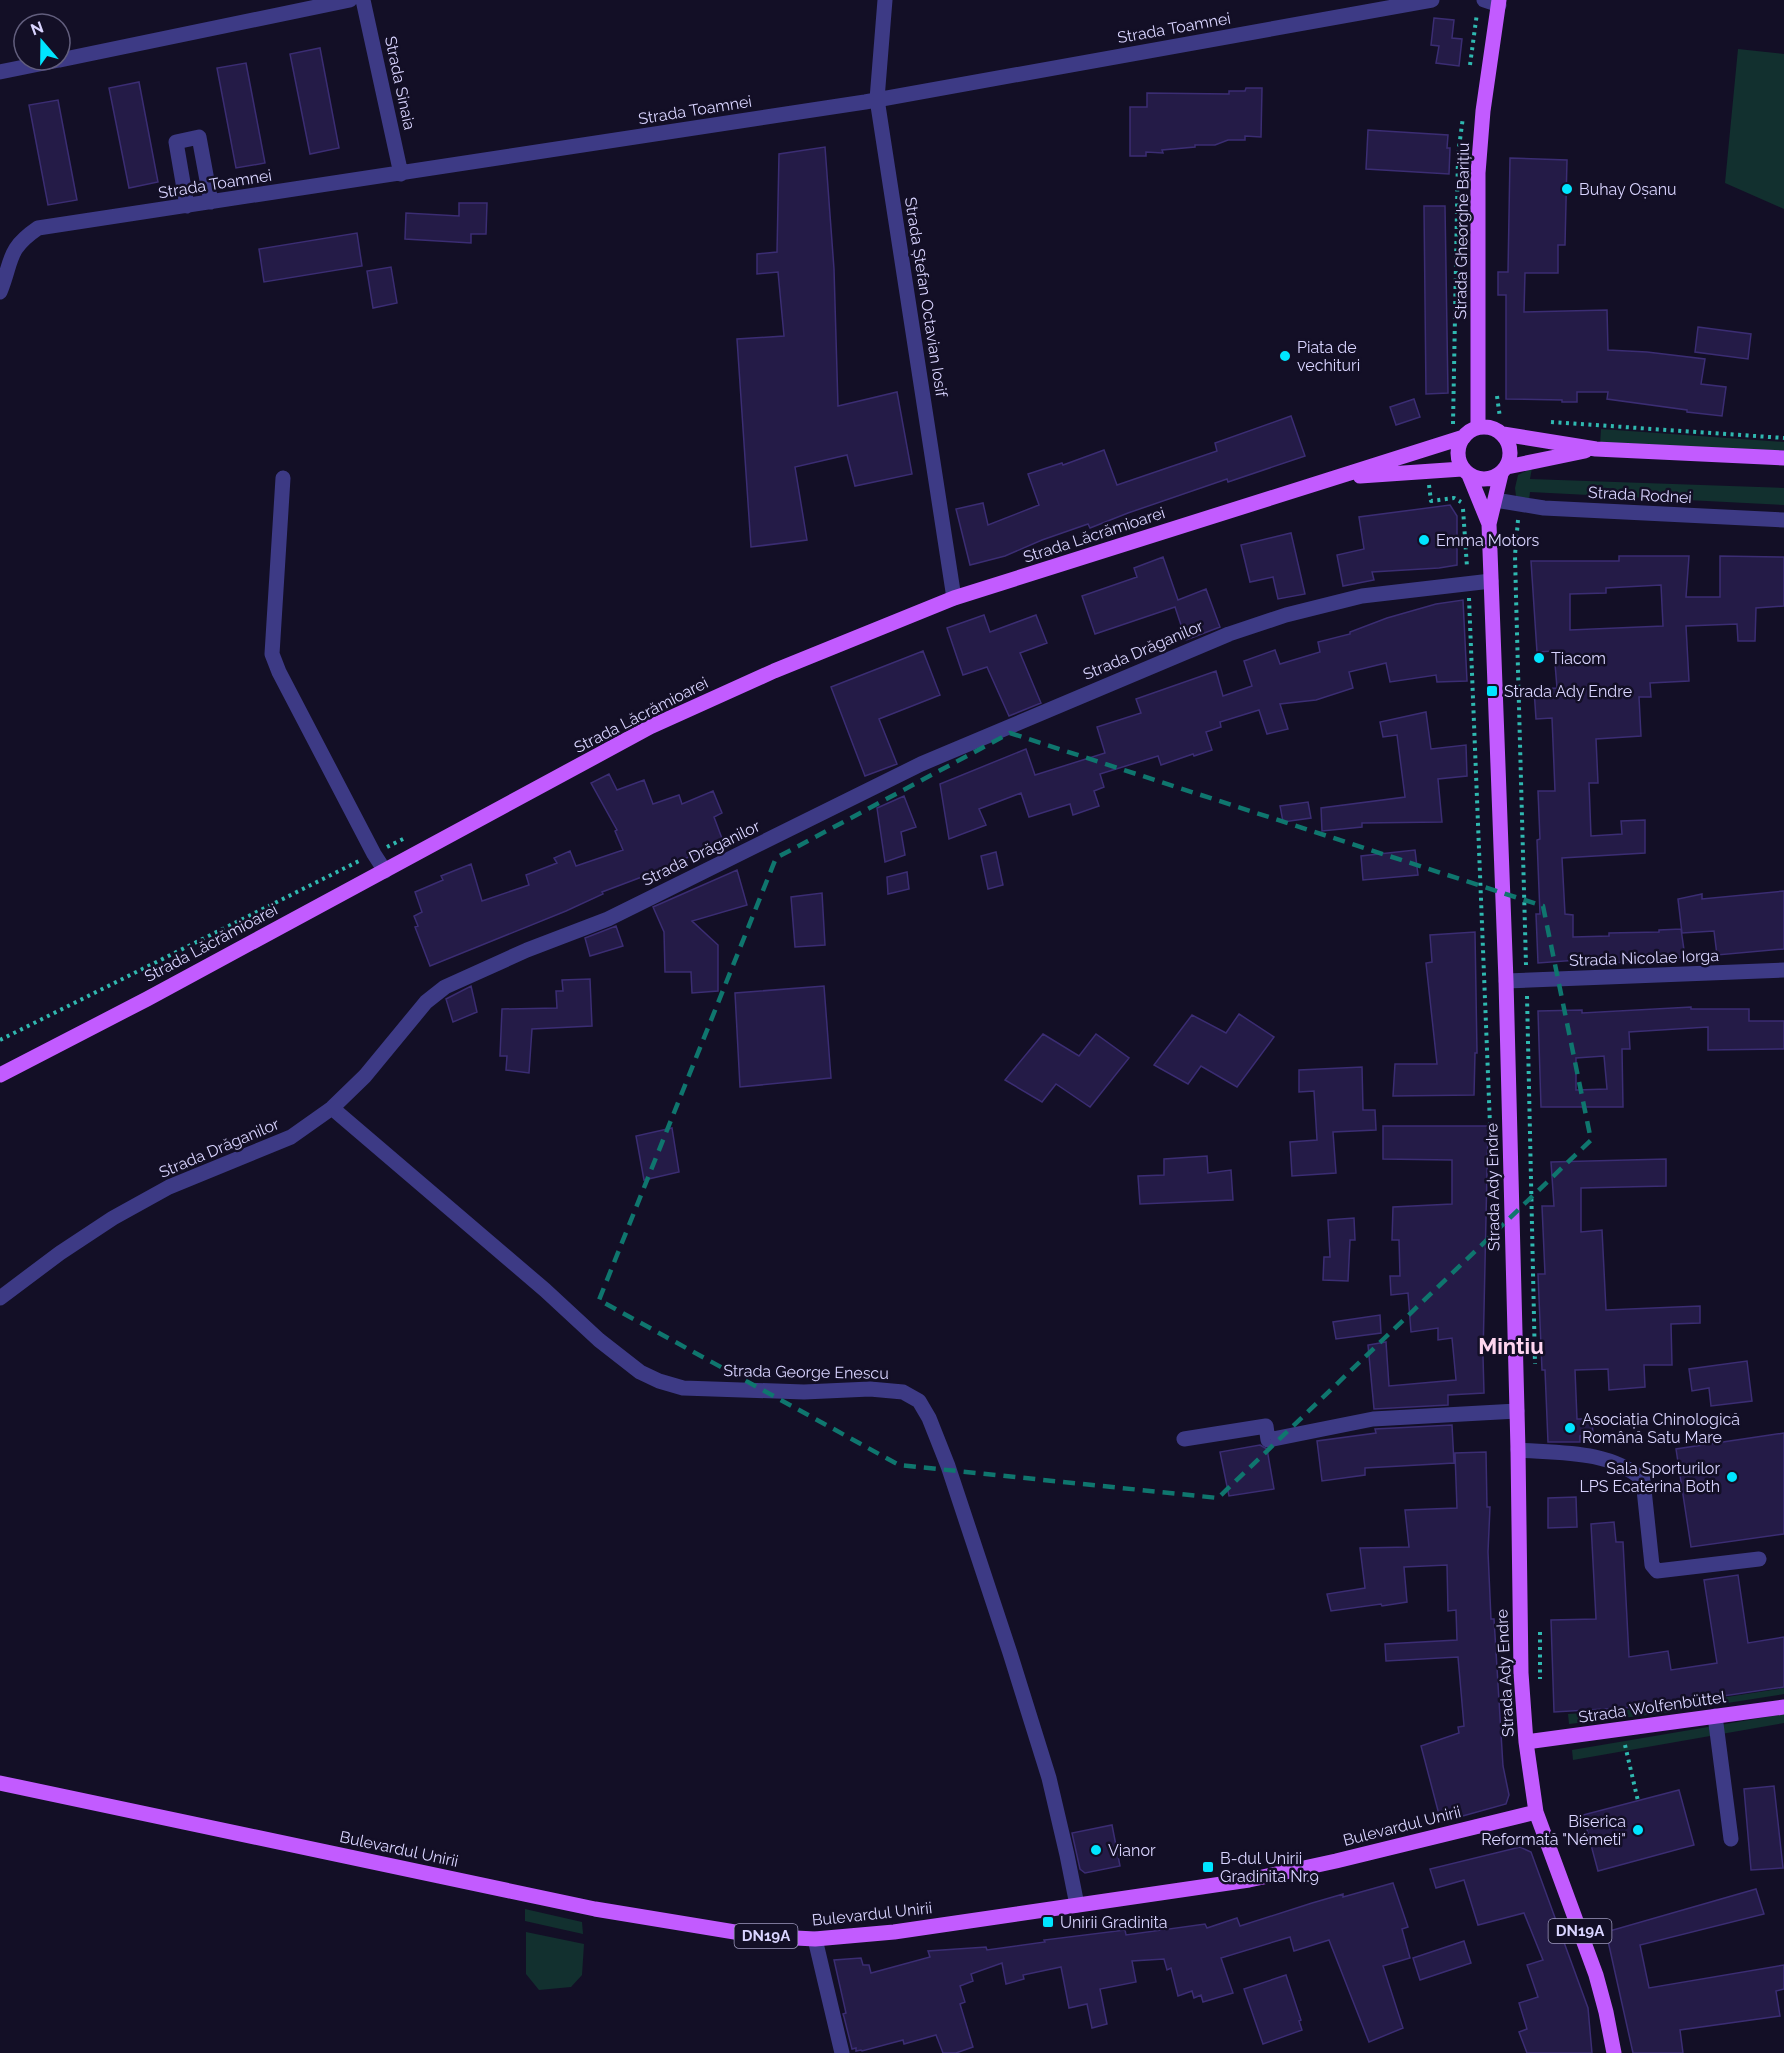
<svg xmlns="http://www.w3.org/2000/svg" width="1784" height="2053" viewBox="0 0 1784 2053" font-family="Raleway,sans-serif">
<rect width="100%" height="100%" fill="#130f26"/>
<path fill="#12302f" d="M1738,49L1784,54V209L1725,183Z
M1601,429L1784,442V454L1600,446Z
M1532,468L1530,479L1784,488V505L1530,492L1529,500L1516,496L1515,488L1518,475Z
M1784,1688V1694L1657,1714L1569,1724L1568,1714L1656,1708Z
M1784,1714V1723L1573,1760L1572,1750Z
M525,1909L582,1922L583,1934L525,1921Z
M526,1932L584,1944L582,1975L571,1987L539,1990L526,1974Z"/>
<path fill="#241b47" stroke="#3b2d73" stroke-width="1.5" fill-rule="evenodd" d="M1434,18L1454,20L1452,38L1462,39L1459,66L1436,63L1439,46L1431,45Z
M320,48L339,148L310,154L290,54Z
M246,63L265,163L236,168L217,68Z
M139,82L158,182L129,188L109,88Z
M1246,88H1262L1261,137L1245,136V140H1228L1215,145H1195V147L1162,150L1163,153L1146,152V156H1130V107H1147V93L1229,94V91H1245Z
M58,100L77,200L48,205L29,105Z
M1368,130L1448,135L1447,148H1450L1449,174L1366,169Z
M825,147L834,269L838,406L897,392L912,474L855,486L847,455L795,467L807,540L751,547L737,339L784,336L778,272L757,274V254L777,252L779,154Z
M1510,158L1567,160L1565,245H1558V273H1525L1524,312L1607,310L1608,350L1647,352L1705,359L1701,384L1726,387L1722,416L1687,412V410L1607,399L1608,392H1577V402H1562V400L1506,399V295H1498V272H1508Z
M459,203H487L486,234H471V243L405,239L406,213L459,216Z
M1424,206H1445L1448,393L1426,394Z
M357,233L362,266L264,282L259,249Z
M391,267L397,303L373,308L367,271Z
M1698,327L1751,334L1748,359L1695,352Z
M1414,399L1420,417L1396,425L1390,407Z
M1291,416L1305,456L1228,482L1227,479L1128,513L1090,528L1088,524L1042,540L1005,556L970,565L956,509L983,503L988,525L1039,505L1028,474L1062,463L1063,465L1104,450L1117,485L1217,451L1215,443Z
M1450,505L1457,516V565L1439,568L1372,572L1374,580L1343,586L1337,555L1364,549L1359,517Z
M1291,533L1305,594L1278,599L1273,577L1250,582L1241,545Z
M1619,556H1689L1686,597H1720V556L1784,557V606L1756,608L1755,641H1738L1737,624L1686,626L1689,681L1650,683L1651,697H1639L1641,736L1596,739L1598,783H1589L1591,836L1622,834L1621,821L1645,820V853L1562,858L1565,914L1573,915V937L1609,936V933L1659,932V930L1681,929L1685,957L1635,962L1605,963V958L1538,963L1536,914H1540L1537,840L1540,839L1538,791H1555L1552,718L1536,719L1534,689L1557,688L1554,651L1537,652L1531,561H1619ZM1661,585L1663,626L1570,630V594L1606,593V588Z
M1163,557L1178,600L1206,589L1220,627L1186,640L1175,607L1095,634L1082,596L1137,577L1134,568Z
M1463,600L1467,681L1437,682L1436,675L1390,682L1386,663L1349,672L1353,688L1316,700L1280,704L1288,729L1267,734L1259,710L1220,722L1221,727L1206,732L1212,750L1194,756L1193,754L1161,765L1158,756L1100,774L1104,787L1094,791L1099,806L1073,815L1070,804L1029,817L1021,793L979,809L986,825L949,839L940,784L1026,749L1035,775L1105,753L1097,727L1141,713L1136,699L1216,671L1223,696L1252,686L1244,661L1275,650L1280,664L1320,652L1318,642L1350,634V632L1387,618L1436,604Z
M984,615L990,632L1036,615L1047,643L1020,653L1041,703L1009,716L987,667L963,675L947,628Z
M923,651L940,695L879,719L897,764L865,776L831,687Z
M1426,712L1431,749L1466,745L1467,776L1438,779L1442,822L1362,823V827L1322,831L1321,808L1405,797L1397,735L1383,737L1380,722Z
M609,774L617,790L644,780L653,804L679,795L682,804L713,791L722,813L714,817L723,841L663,869L602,892L603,894L566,911L430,966L415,927L418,926L414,916L422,912L415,892L443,880L441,876L471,864L482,901L529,885L526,875L557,863L554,858L570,851L576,866L623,850L615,831L617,830L591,783Z
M904,796L916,827L901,832L905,855L885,862L877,808Z
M1308,802L1311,818L1283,822L1280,806Z
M1415,850L1418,875L1363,880L1361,856Z
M996,852L1003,885L988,889L981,856Z
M737,870L747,905L692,921L718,945V991L692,993L691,972H665L664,932L653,907Z
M907,872L909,889L888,894L887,877Z
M1784,891V949L1717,955L1714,931L1682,933L1678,899L1702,894V899Z
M822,893L825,945L795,947L791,897Z
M616,926L623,946L590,956L585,938Z
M1475,932L1477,1053H1475L1474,1095L1393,1096L1395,1064H1437L1426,963L1432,962L1430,935Z
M590,979L592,1026L532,1029L529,1073L506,1070L507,1056H500L502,1009L557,1008L556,991H563L562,980Z
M471,986L477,1012L453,1022L446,999Z
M824,986L831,1078L740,1087L735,993Z
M1691,1007V1009H1749V1021H1784V1049L1708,1050V1027L1629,1032L1630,1049H1622L1623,1107H1541L1538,1011L1582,1010V1013ZM1604,1056L1607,1089L1576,1090V1058Z
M1239,1014L1274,1037L1237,1087L1201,1066L1188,1084L1154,1065L1192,1015L1226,1033Z
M1043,1034L1079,1056L1096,1034L1129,1058L1090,1107L1056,1084L1042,1102L1005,1080Z
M1362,1067L1363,1110H1375L1376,1130L1333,1132L1336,1173L1292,1176L1290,1142L1317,1140L1314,1091L1299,1092V1070Z
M1383,1126H1488L1483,1356L1484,1393L1448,1395V1405L1374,1409L1368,1345L1386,1342L1389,1386L1456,1380L1452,1338L1438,1340V1328L1411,1332L1408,1293L1391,1295L1390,1276H1400L1399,1240H1392L1393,1207L1452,1204V1160L1383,1159Z
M672,1128L679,1172L644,1180L636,1136Z
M1207,1156L1208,1173L1231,1170L1233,1200L1140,1204L1138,1176L1164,1175V1159Z
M1666,1159V1186L1581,1188V1232L1602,1230L1606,1310L1700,1306V1323L1671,1324L1672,1365H1644L1645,1387L1609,1390L1608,1369L1575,1370L1577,1419H1592L1593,1435L1580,1436V1442H1548L1545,1370H1542L1538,1274H1545L1542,1206H1554L1551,1162Z
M1354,1218L1355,1240H1350L1348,1281L1323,1280L1324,1257H1330L1328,1220Z
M1380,1315L1381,1333L1336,1339L1333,1322Z
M1747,1361L1752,1401L1711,1406L1709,1388L1692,1391L1689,1369Z
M1452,1425L1454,1463L1365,1468V1475L1322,1481L1317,1441L1376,1433L1375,1429Z
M1784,1433V1534L1691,1547L1676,1449Z
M1260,1445L1267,1449L1274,1489L1229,1496L1220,1452Z
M1486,1452L1487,1507H1490L1488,1552L1491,1619H1494L1503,1766L1509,1795L1506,1804L1441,1822L1421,1746L1459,1733L1458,1727L1464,1726L1458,1657L1386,1661L1385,1644L1457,1640L1456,1610L1448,1611L1447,1565L1404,1567L1407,1602L1382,1606L1381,1604L1331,1611L1327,1594L1365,1588L1360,1548L1409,1547L1405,1510L1457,1508L1455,1453Z
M1576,1497L1577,1527L1548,1528V1498Z
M1614,1522L1616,1542H1623L1629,1657L1668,1651L1671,1670L1717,1663L1704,1580L1738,1575L1748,1643L1784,1637V1687L1656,1706L1554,1712L1551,1620L1596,1619L1591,1524Z
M1774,1786L1783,1868L1751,1870L1744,1789Z
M1679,1790L1694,1845L1598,1871L1583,1815Z
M1112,1825L1120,1866L1085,1873L1080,1869L1072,1833Z
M1520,1847L1531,1852L1588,2008L1592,2053H1527L1519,2032L1527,2029L1519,2003L1538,1997L1527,1965L1543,1960L1524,1913L1478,1925L1464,1880L1436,1888L1430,1869Z
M1393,1883L1408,1927L1402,1929L1410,1958L1383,1966L1403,2028L1369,2042L1329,1940L1294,1951L1290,1937L1221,1958L1233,1993L1203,2002L1201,1995L1194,1998L1192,1991L1178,1996L1171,1968L1167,1970L1164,1959L1132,1961L1136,1982L1100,1989L1107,2024L1092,2028L1087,2004L1069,2008L1061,1967L1023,1975L1024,1979L1006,1984L1002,1963L971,1974L973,1981L960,1986L965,2002L960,2004L973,2047L956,2053H943L936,2035L904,2044L903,2040L862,2051L861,2050L856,2051V2048L852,2049L844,2017L843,2014L846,2013L834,1960L861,1958L863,1965H869L871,1973L930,1957L928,1951L986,1947L987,1950L1045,1942L1044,1940L1125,1930L1126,1935L1205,1924L1207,1928L1237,1918L1240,1926L1312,1903L1343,1894V1897Z
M1756,1889L1764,1914L1640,1945L1649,1988L1784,1965V1989L1776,1991L1780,2016L1680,2030L1683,2053H1633L1606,1932Z
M1464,1941L1471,1963L1420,1980L1413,1958Z
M1286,1975L1301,2020L1299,2021L1302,2030L1263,2044L1244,1989Z"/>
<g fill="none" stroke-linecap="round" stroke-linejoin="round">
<path stroke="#2fb8b0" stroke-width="4" stroke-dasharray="3 4.5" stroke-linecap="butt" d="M1470,65L1477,13
M1497,396L1500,418
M1551,422L1784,438
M1453,424L1458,155L1463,117
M1429,485L1431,501L1454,498L1461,502
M1463,509L1467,567
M1518,520L1515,555L1516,596L1526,965
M1469,598L1490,1125
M387,847L407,837
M1527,996L1535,1364
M0,1040L359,861
M1540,1632V1679
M1625,1745L1638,1801"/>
<path stroke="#3d3a85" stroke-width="15" d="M363,0L401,174
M885,0L877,99L954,598
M1484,0L1499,5
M60,60L350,0
M0,72L59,60
M187,206L176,142L199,137L211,202
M0,292C13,260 6,250 38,228L865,102L1432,0
M283,478L272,654L279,672L374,854L385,871
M1495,500L1544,508L1784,520
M1506,981L1784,970
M332,1108L545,1290L599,1340L640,1372L659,1381L683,1388L804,1392L870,1389L903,1392L919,1401L929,1418L948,1466L1010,1653L1049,1778L1067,1855L1077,1905
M0,1298L60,1253L113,1218L169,1187L291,1137L332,1108L365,1076L426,1002L445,987L527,950L608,919L921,764L1229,634L1286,615L1362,596L1491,581
M1184,1439L1266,1426L1268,1440L1373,1419L1517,1411
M1518,1450C1559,1453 1610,1450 1643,1480L1652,1565L1657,1571L1759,1559
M1715,1716L1731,1839
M815,1939L842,2053"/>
<path stroke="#c25bff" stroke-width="15" d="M1458 453a26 26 0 1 1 52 0a26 26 0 1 1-52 0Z
M1478,427V173L1483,111L1499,0
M1503,434L1596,449L1784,458
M1507,467L1585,451
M1501,474L1489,524L1506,981L1518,1450L1521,1673L1526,1742L1536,1812L1596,1975L1606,2012L1614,2053
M1469,475L1489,524
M1360,476L1462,469
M0,1075L147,999L650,727L774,671L954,598L1464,437
M1526,1742L1784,1707
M0,1783L595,1909L759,1936L815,1939L894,1932L1249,1880L1336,1861L1536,1812"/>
</g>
<path fill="none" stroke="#0f766e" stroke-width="4.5" stroke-dasharray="12 8" stroke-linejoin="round" d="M1010,733L1543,906L1591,1140L1218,1498L899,1465L599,1300L776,858Z"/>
<g fill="#00e5ff" stroke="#130f26" stroke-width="2">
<circle cx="1567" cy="189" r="6"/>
<circle cx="1285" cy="356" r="6"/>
<circle cx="1424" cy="540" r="6"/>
<circle cx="1539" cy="658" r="6"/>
<rect x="1486" y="685" width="12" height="12" rx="3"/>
<circle cx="1570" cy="1428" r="6"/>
<circle cx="1732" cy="1477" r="6"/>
<circle cx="1638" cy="1830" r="6"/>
<circle cx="1096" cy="1850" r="6"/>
<rect x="1202" y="1861" width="12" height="12" rx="3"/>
<rect x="1042" y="1916" width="12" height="12" rx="3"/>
</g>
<g text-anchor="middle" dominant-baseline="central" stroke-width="5" stroke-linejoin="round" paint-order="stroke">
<g fill="#130f26" stroke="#9e99be" stroke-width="1.5">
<rect x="1548.5" y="1919" width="63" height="24" rx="4.5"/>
<rect x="734.5" y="1924" width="63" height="24" rx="4.5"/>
</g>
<g font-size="15" font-weight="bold" fill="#d9d4ff">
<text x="1580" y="1931">DN19A</text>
<text x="766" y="1936">DN19A</text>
</g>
<g font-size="16" fill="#d9d4ff" stroke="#130f26">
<text transform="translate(1174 28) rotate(-10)">Strada Toamnei</text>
<text transform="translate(400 83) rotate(78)">Strada Sinaia</text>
<text transform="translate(695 110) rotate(-9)">Strada Toamnei</text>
<text transform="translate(215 184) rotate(-9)">Strada Toamnei</text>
<text transform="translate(1462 231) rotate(-89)">Strada Gheorghe Barițiu</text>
<text transform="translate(926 297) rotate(81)">Strada Ștefan Octavian Iosif</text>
<text transform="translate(1640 495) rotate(3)">Strada Rodnei</text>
<text transform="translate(1094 535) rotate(-18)">Strada Lăcrămioarei</text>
<text transform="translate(1143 650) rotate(-23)">Strada Drăganilor</text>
<text transform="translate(641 715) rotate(-27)">Strada Lăcrămioarei</text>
<text transform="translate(701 853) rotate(-26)">Strada Drăganilor</text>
<text transform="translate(211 943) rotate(-28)">Strada Lăcrămioarei</text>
<text transform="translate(1644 958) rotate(-2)">Strada Nicolae Iorga</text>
<text transform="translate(219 1148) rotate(-23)">Strada Drăganilor</text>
<text transform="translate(1493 1187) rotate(-91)">Strada Ady Endre</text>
<text transform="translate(806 1372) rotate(1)">Strada George Enescu</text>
<text transform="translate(1505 1673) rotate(-93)">Strada Ady Endre</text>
<text transform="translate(1652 1707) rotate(-8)">Strada Wolfenbüttel</text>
<text transform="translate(1402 1826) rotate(-14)">Bulevardul Unirii</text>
<text transform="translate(399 1849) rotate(12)">Bulevardul Unirii</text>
<text transform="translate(872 1914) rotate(-6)">Bulevardul Unirii</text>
</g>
<g font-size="16" fill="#d9d4ff" stroke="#130f26" text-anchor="start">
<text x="1579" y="189">Buhay Oșanu</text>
<text x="1297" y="347">Piata de<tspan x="1297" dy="18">vechituri</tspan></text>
<text x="1436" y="540">Emma Motors</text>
<text x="1551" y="658">Tiacom</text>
<text x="1504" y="691">Strada Ady Endre</text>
<text x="1582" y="1419">Asociația Chinologică<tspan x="1582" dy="18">Română Satu Mare</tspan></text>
<text x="1720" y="1468" text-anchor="end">Sala Sporturilor<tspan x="1720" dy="18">LPS Ecaterina Both</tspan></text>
<text x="1626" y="1821" text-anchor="end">Biserica<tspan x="1626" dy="18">Reformată "Németi"</tspan></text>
<text x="1108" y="1850">Vianor</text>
<text x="1220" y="1858">B-dul Unirii<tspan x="1220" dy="18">Gradinita Nr.9</tspan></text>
<text x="1060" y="1922">Unirii Gradinita</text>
</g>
<g font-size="22" font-weight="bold" fill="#ffd6f0" stroke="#130f26">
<text x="1511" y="1346">Mintiu</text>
</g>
</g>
<g transform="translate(42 42) rotate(340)"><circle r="28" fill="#130f26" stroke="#625e7d" stroke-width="1.5"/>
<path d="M0-4.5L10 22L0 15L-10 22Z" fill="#00e5ff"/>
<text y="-9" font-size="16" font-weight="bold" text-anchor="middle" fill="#d9d4ff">N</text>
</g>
</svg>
